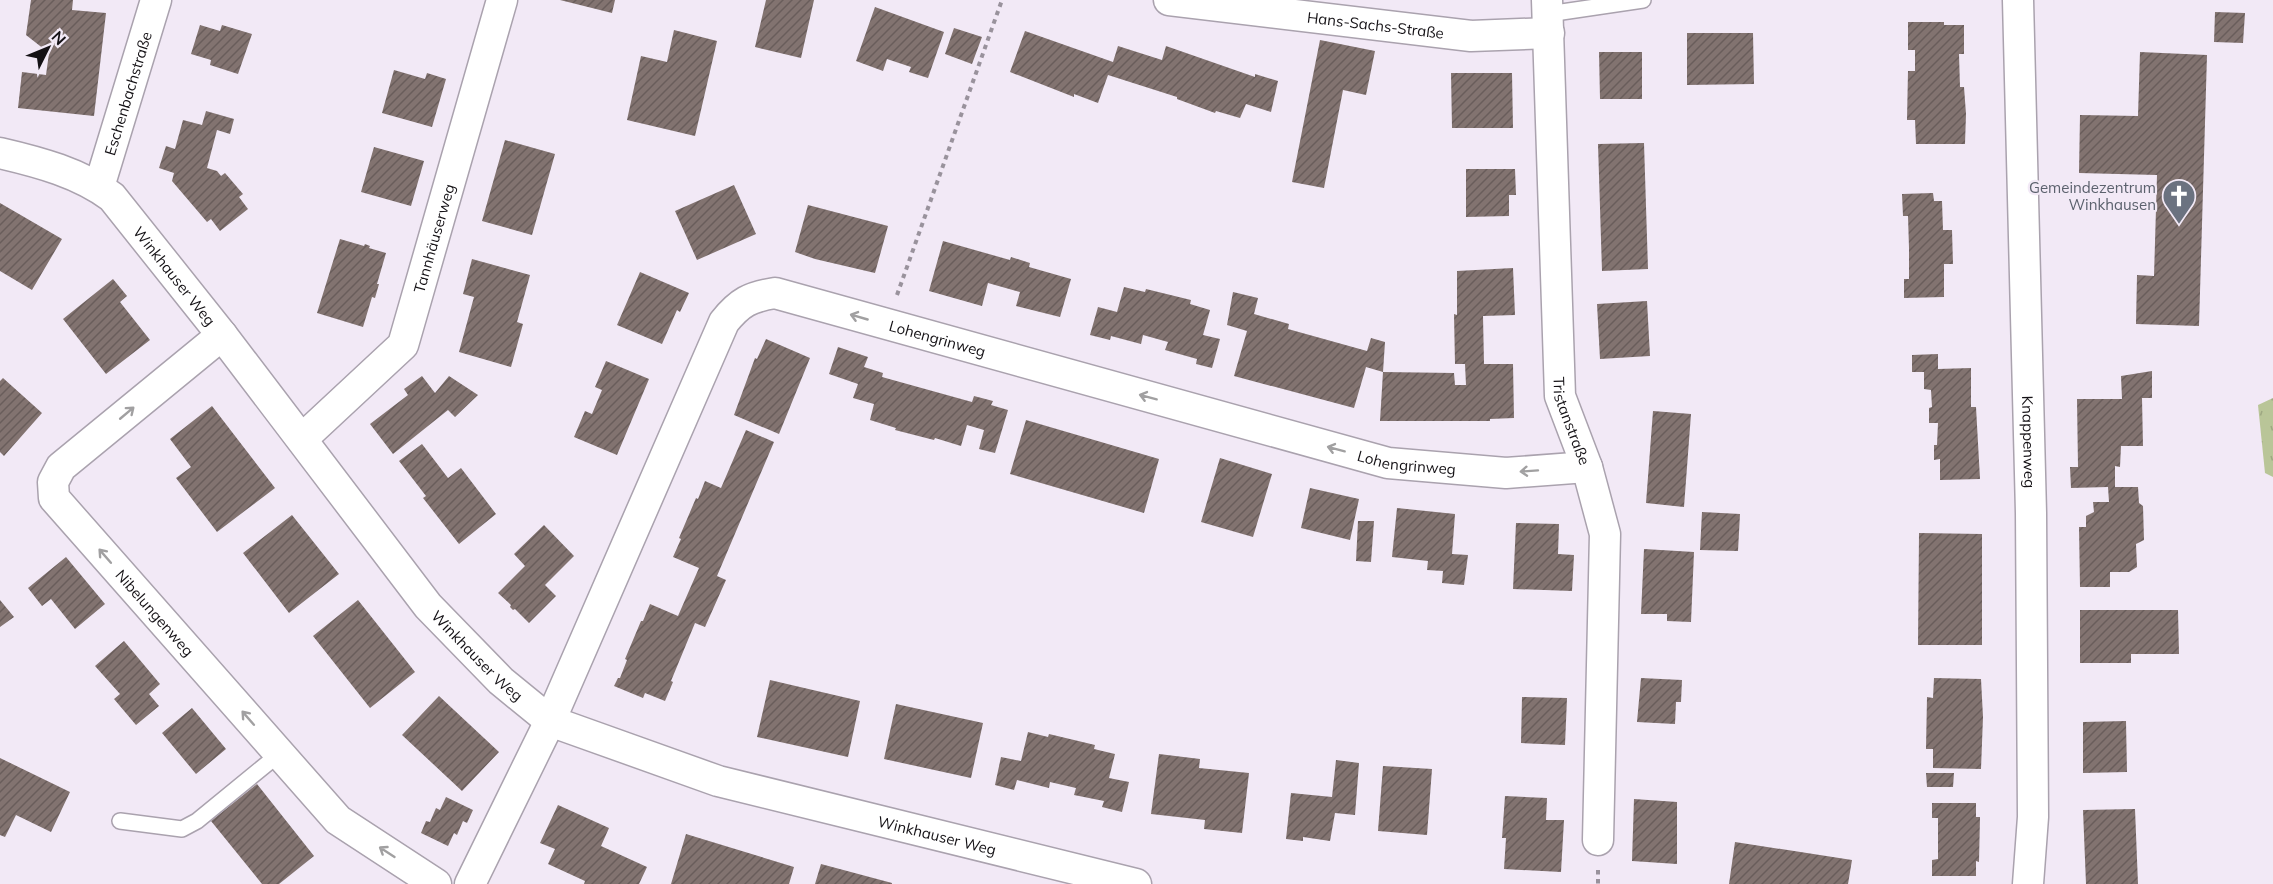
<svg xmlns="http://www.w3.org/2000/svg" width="2273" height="884" viewBox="0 0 2273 884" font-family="Mulish,sans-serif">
<defs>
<pattern id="park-tufts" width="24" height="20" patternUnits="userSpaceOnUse" patternTransform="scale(1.5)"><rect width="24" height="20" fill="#b9c598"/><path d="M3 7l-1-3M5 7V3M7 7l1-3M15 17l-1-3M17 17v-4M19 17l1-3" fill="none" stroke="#9ea882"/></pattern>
<pattern id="building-hatch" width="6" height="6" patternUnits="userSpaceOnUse" patternTransform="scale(1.5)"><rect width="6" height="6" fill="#827370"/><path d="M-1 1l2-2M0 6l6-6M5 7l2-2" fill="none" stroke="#695d5b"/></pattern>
</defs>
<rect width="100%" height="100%" fill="#f2e9f6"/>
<path fill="url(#park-tufts)" d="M2273,398V477L2265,473L2258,405Z"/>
<path fill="url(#building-hatch)" d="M31,0H73L72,10L106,13L94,116L18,108L22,72L46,75L49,53L26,35Z
M560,0H615L612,13Z
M766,0H814L801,58L755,47Z
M875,7L944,32L928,78L909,72L911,67L887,59L883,71L856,61Z
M2215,12L2245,13L2243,43L2214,42Z
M1908,22H1944V25H1964V54H1959L1960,87H1964L1966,114L1965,144H1916L1915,120H1907L1908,71H1915V50H1908Z
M200,25L220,31L222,25L252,34L238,74L210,65L211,60L191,54Z
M954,28L982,37L972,64L945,54Z
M674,30L717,41L695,136L627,120L641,56L667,62Z
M1025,31L1113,62L1118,46L1162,60L1166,46L1255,77V74L1278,81L1271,112L1246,104L1240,118L1216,111L1215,113L1177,99V97L1108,75L1098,103L1074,94V97L1010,72Z
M1687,33H1753L1754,84L1687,85Z
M1320,40L1375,51L1366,95L1343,90L1324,188L1292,182Z
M1599,52H1642V99H1600Z
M2140,52L2207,55L2199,326L2136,324L2137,275L2154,276L2157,175L2079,173L2080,115L2138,116Z
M394,70L425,79L427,73L446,79L432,127L382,113Z
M1451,73H1512L1513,128H1452Z
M206,111L234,119L230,134L217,130L207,168L217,171L221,176L225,173L243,194L239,197L248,209L220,231L211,219L207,222L172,181L174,173L159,168L166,146L175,149L183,120L202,125Z
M505,140L555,154L532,235L482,221Z
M1644,143L1648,269L1602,271L1598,144Z
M374,147L424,161L411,206L361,192Z
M1466,169H1515L1516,195H1509V216L1466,217Z
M734,185L756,234L697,260L675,211Z
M1933,193L1934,201H1942L1943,230H1952L1953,264H1944V297L1904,298V279H1909V248L1908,216H1903L1902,194Z
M0,203L62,239L32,290L0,271Z
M808,205L888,226L875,273L815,259L795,252Z
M340,239L364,246L365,244L370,246L369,248L386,253L377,284H379L375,298L372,297L363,327L317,313Z
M943,241L1010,260L1011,257L1030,263L1029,267L1071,279L1060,317L1016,306L1020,292L988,283L982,306L929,291Z
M472,259L530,275L517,322L523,324L511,367L459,352L474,297L463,294Z
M1513,268L1515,315L1483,316L1484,364H1513L1514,418L1490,419V421H1380L1383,372L1454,373L1455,385H1466L1465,364H1455L1454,314L1457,315V271Z
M640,272L689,293L680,312L677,310L662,344L617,325Z
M113,279L127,296L120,302L150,340L106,374L63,319Z
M1124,287L1145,292L1146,289L1191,300L1190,304L1210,310L1203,335L1220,339L1212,368L1196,364L1197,359L1165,350L1168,342L1143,335L1141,344L1111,336L1110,340L1090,335L1098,307L1117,312Z
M1233,292L1258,298L1254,314L1289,324L1288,329L1367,351L1371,338L1385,342L1383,372L1366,367L1354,408L1234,376L1247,331L1227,325Z
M1647,301L1650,356L1600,359L1597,304Z
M766,339L810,358L779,434L734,415L755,358L757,359Z
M838,347L868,357L864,367L883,373L882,377L972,402L974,396L993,401L991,405L1008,410L995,453L979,449L984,430L967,425L961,446L935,438L934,440L895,430L896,428L870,420L874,404L853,398L858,384L829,374Z
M1938,354V369L1971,368V407H1976L1980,479L1940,480V459L1934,460V445H1937L1938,423H1929V408L1932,407L1931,390L1924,389V372H1912V355Z
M606,361L649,379L617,455L574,437L585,411L592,414L602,390L595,387Z
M2152,371V398H2142L2143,446H2121L2120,467L2115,466V487H2138L2139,503L2143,506L2144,540L2136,544L2137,567L2129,572H2110V587H2080L2079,527H2086V516L2094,512L2093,502H2109L2108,487L2071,488L2070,467H2078L2077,399H2122L2121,376Z
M422,376L435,393L449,376L478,395L455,417L448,410L393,454L370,424L408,395L404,389Z
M3,378L42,413L4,456L0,452V381Z
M212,406L275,488L217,532L176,478L191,467L170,439Z
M1653,411L1691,414L1684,507L1646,503Z
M1026,420L1159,459L1144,513L1010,474Z
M746,430L774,442L717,576L726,580L705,627L695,623L671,681L673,682L665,701L645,693L643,698L614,686L618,678H620L627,660L625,659L641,621H643L650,604L678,616L699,568L673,557L681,539L679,538L696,498L698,499L705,481L721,488Z
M422,444L448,478L461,468L496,514L459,544L423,498L426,496L399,461Z
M1220,458L1272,474L1253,537L1201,522Z
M1310,488L1359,499L1350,540L1301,528Z
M1397,508L1455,514L1452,554L1468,555L1464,585L1442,583L1443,571L1427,570L1428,561L1392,557Z
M1702,512L1740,514L1738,551L1700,550Z
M292,515L339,574L289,613L243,553Z
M1358,521H1374L1371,562L1356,561Z
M1516,523L1559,524L1558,554L1574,555L1572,591L1513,589Z
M544,525L574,556L545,585L556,596L529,623L515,609L513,610L510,607L511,605L498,593L525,566L514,554Z
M1919,533L1982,534V645H1918Z
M1644,549L1694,552L1691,622L1667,621V614H1641Z
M66,557L105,604L75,629L51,599L42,606L28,588Z
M0,600L14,617L0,627Z
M358,600L415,672L370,708L313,636Z
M2080,610H2178L2179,654H2131V663H2080Z
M124,641L160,684L149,694L159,706L136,725L114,699L120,694L95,666Z
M1641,678L1682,680L1681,702H1676L1675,724L1637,722Z
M1934,678L1981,679L1983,717L1981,769L1933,768V749H1926L1927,697L1933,698Z
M770,680L860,701L848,757L757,737Z
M439,696L499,752L462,791L402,735Z
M1522,697L1567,698L1565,745L1521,743Z
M896,704L983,723L971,778L884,759Z
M192,708L226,749L196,774L162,733Z
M2126,721L2127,772L2083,773V722Z
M1028,732L1048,737L1049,734L1095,745L1094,749L1115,754L1109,778L1129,782L1122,812L1102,807L1104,801L1074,795L1076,788L1050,782L1049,788L1017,780L1014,790L995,785L1001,757L1021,761Z
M1159,754L1200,759L1199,768L1249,773L1242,833L1204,829L1205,820L1151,814Z
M0,758L70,792L51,832L16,815L5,837L0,835Z
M1336,760L1359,763L1355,815L1335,813L1330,841L1303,837V841L1286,839L1291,793L1332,797Z
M1383,766L1432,769L1427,835L1378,831Z
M1926,773H1954L1953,787H1927Z
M257,784L314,856L279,884H262L211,821Z
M1505,796L1547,798L1546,820H1564L1561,872L1504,869L1506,838H1502Z
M446,797L473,810L467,823L463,821L457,835L454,833L448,846L421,833L426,821L430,822L436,808L440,810Z
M1634,799L1677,802V864L1632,861Z
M1932,803H1976V817H1980L1979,862L1976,861V876H1932V860L1938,859V818H1932Z
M558,805L609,828L601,846L647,867L639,884H584L585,881L548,864L555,849L540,843Z
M2135,809L2138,884H2086L2083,810Z
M686,834L794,867L789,884H671Z
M1735,842L1852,860L1848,884H1729Z
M821,864L892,883V884H815Z"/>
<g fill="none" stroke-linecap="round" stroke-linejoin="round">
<g stroke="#aaa2ae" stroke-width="18">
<path id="lane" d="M1548,14L1643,0
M120,821L182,829L197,821L279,754"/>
</g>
<g stroke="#aaa2ae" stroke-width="33">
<g id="street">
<path id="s1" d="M1169,0L1471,36L1549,33"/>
<path id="s2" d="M1547,0L1560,396L1587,467L1605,534L1598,840"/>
<path id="s3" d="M2018,0L2031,513L2033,817L2028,884"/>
<path id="s4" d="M0,153C39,162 80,173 112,197L222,335L428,606L501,681L550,721L718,781L1136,884"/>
<path id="s5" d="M99,187L156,0"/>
<path id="s6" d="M222,335L61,467L53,482L54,498L338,820L436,884"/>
<path id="s7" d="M302,439L403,345L502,0"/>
<path id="s8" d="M470,884L550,721L724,322C740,302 750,297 775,293L1388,463L1506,473L1587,467"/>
</g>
</g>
<path stroke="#99929c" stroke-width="4" stroke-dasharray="4.5 4.5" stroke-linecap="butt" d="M897,295L1002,0
M1598,870V884"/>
<use href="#lane" stroke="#fff" stroke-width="15"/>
<use href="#street" stroke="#fff" stroke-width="30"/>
</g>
<defs><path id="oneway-shaft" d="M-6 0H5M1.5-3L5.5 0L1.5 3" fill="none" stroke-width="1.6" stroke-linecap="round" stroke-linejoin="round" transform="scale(1.5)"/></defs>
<g stroke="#a1a0a1">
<use href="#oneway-shaft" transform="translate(859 317) rotate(-164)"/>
<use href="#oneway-shaft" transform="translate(1148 397) rotate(-165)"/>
<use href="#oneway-shaft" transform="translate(127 413) rotate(-40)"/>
<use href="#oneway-shaft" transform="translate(1336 449) rotate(-165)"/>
<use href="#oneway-shaft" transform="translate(1529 471) rotate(176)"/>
<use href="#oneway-shaft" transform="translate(105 556) rotate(-131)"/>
<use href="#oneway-shaft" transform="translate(248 718) rotate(-131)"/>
<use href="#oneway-shaft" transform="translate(387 852) rotate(-147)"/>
</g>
<defs>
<g id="church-pin" transform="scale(1.725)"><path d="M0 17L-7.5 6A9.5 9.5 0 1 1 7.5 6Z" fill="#6b7280" stroke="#f2e9f6"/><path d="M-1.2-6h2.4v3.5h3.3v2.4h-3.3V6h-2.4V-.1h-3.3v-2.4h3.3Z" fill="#fff"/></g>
</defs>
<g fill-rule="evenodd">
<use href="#church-pin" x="2179" y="196"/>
</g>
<g text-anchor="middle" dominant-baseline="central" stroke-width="4.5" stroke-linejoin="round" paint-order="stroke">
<g font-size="15" fill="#141115" stroke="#f2e9f6">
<text stroke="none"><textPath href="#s1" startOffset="208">Hans-Sachs-Straße</textPath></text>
<text stroke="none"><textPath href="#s5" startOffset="98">Eschenbachstraße</textPath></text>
<text stroke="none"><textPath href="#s7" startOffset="249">Tannhäuserweg</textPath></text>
<text stroke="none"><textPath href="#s4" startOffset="222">Winkhauser Weg</textPath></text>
<text stroke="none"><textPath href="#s8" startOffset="846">Lohengrinweg</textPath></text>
<text stroke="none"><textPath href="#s2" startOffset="423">Tristanstraße</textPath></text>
<text stroke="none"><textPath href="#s3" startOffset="442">Knappenweg</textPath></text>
<text stroke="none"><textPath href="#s8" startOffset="1332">Lohengrinweg</textPath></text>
<text stroke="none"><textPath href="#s6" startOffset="394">Nibelungenweg</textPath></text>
<text stroke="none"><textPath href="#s4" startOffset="708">Winkhauser Weg</textPath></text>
<text stroke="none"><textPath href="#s4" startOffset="1210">Winkhauser Weg</textPath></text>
</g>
<g font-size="15" fill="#5b616d" stroke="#f2e9f6" text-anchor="end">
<text x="2156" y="187">Gemeindezentrum<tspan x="2156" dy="17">Winkhausen</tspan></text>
</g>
</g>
<g transform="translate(48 48) rotate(47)" stroke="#f2e9f6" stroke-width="4.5" paint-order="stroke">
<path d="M0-4.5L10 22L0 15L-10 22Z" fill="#141115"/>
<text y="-9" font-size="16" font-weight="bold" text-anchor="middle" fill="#141115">N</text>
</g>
</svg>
